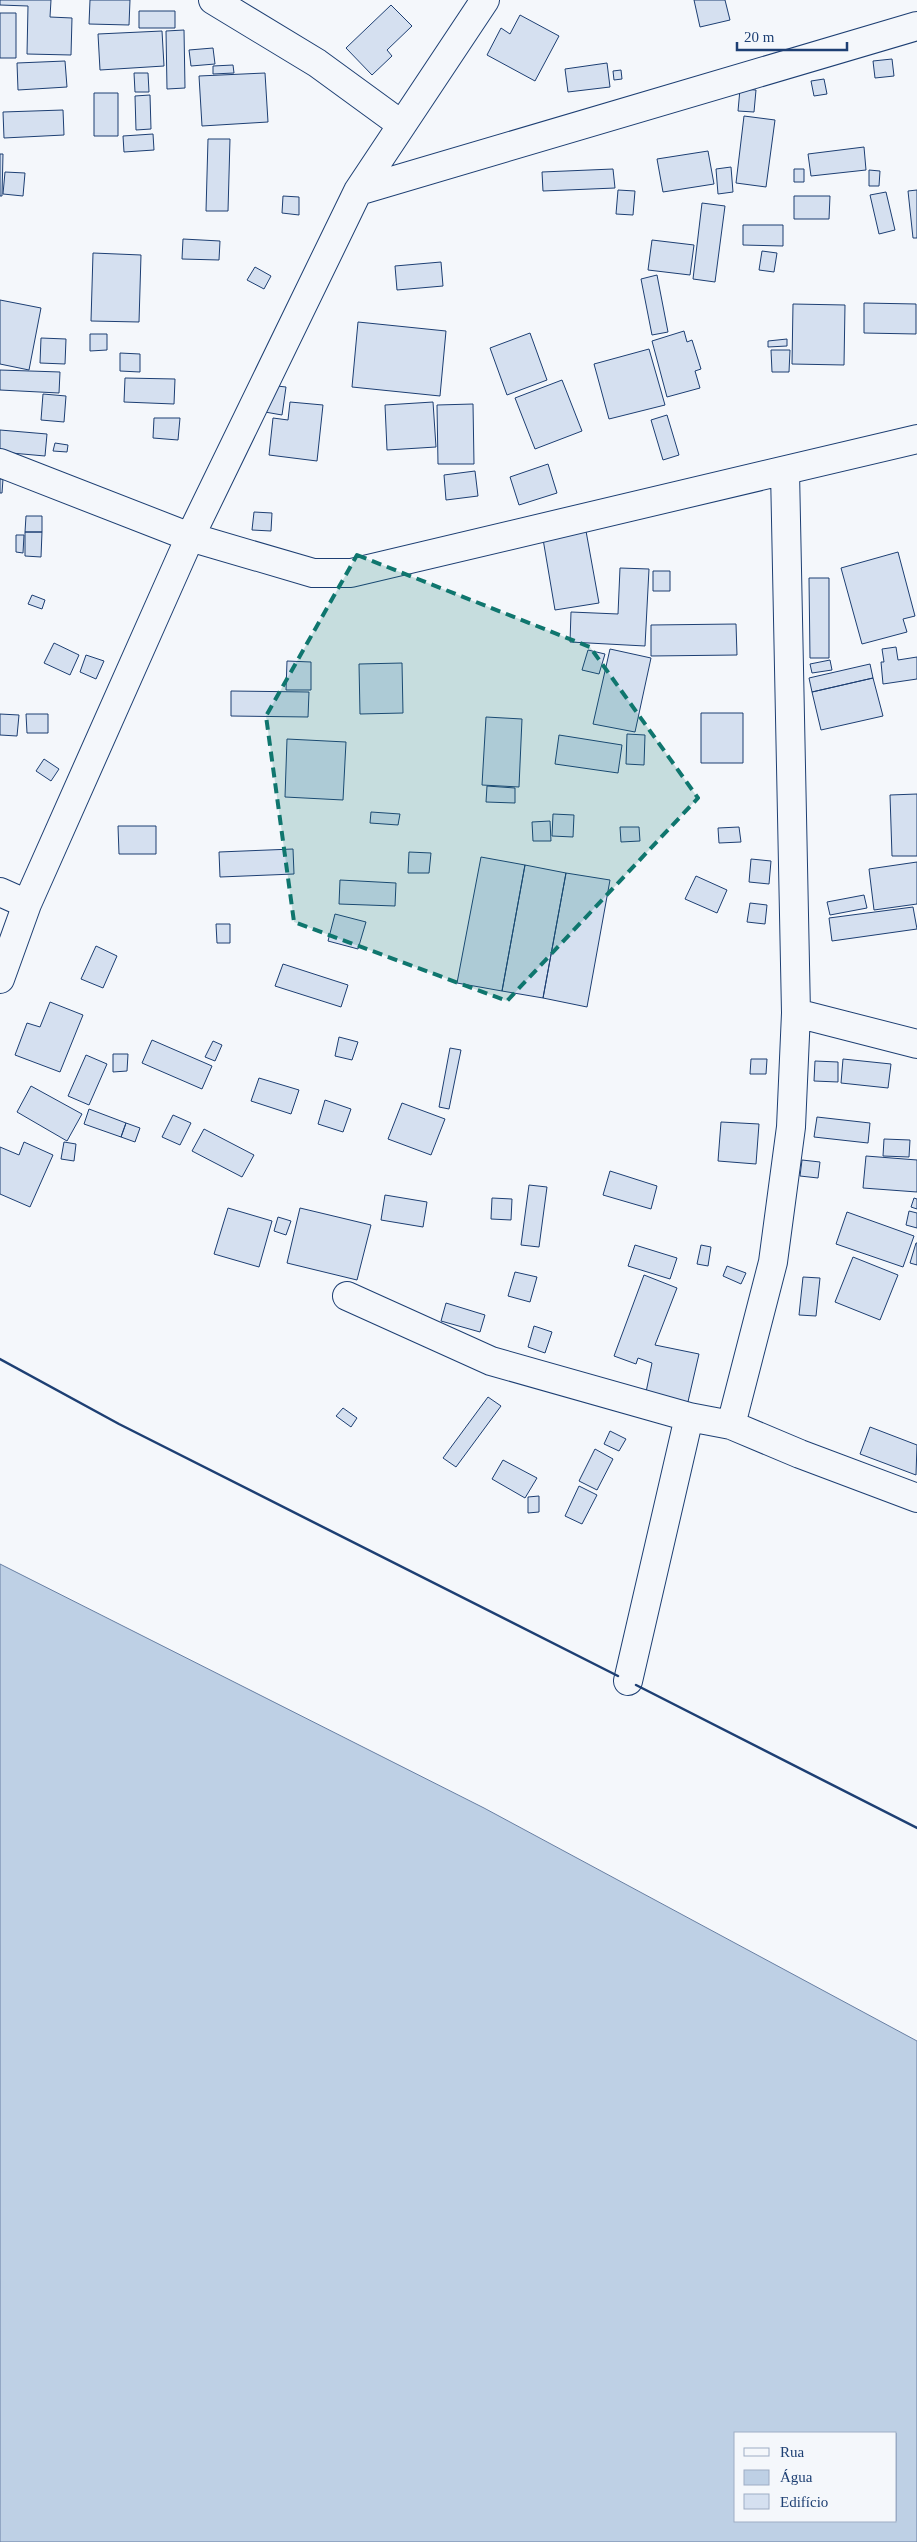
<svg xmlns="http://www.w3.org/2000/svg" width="917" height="2542" viewBox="0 0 917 2542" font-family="Georgia,serif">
<rect width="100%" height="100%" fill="#f4f7fb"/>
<path fill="#bed0e5" stroke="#687fa3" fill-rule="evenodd" d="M0,1564L484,1808L917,2041V2542H0ZM736,2433H896V2521H736Z"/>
<path fill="#d5e0f0" stroke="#1d3f73" d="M0,0H51L50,17L72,18L71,55L27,54L28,6L0,5Z
M90,0H130L129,25L89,24Z
M694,0H725L730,20L700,27Z
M391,5L412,26L387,50L392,56L372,75L346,48Z
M139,11H175V28H139Z
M0,13H16V58H0Z
M520,15L559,36L535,81L487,55L501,28L510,34Z
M184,30L185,88L167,89L166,31Z
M162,31L164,66L100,70L98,34Z
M213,48L215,64L191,66L189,50Z
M892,59L894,76L875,78L873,61Z
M65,61L67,87L18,90L17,63Z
M607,63L610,87L568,92L565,69Z
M233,65L234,73L213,74V66Z
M621,70L622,79L614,80L613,71Z
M134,73H148L149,92H135Z
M265,73L268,122L202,126L199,76Z
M824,79L827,94L814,96L811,81Z
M740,89L756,90L754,112L738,111Z
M94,93H118V136H94Z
M150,95L151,129L136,130L135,96Z
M63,110L64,135L4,138L3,112Z
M744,116L775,120L766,187L736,183Z
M153,134L154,150L124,152L123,136Z
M208,139H230L228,211H206Z
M864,147L866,170L811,176L808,154Z
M708,151L714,184L663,192L657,159Z
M0,154H3L2,196H0Z
M731,167L733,192L718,194L716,169Z
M613,169L615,188L543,191L542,172Z
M794,169H804V182H794Z
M869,170L880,171L879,186H869Z
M5,172L25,173L23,196L3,194Z
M618,190L635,191L633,215L616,214Z
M917,190V238H913L908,191Z
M886,192L895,230L879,234L870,195Z
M283,196L299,197V215L282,213Z
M794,196H830L829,219H794Z
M702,203L725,206L715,282L693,279Z
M743,225H783V246L743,245Z
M183,239L220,241L219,260L182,259Z
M652,240L694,245L690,275L648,270Z
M762,251L777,253L774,272L759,270Z
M93,253L141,255L139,322L91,321Z
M441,262L443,286L397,290L395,266Z
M255,267L271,276L264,289L247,280Z
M657,275L668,332L652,335L641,279Z
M0,300L41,308L29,370L0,364Z
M864,303L916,304V334L864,333Z
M793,304L845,305L844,365L792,364Z
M358,322L446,331L440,396L352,387Z
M684,331L687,342L692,340L701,369L695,371L700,388L667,397L652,341Z
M530,333L547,380L507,395L490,348Z
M90,334H107V350L90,351Z
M41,338L66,339L65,364L40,363Z
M787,339V346L768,347V341Z
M649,349L665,405L609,419L594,364Z
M771,350H790L789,372H772Z
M120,353L140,354V372L120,371Z
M0,370L60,372L59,393L0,390Z
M125,378L175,379L174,404L124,402Z
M562,380L582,431L535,449L515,398Z
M268,385L286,387L282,415L265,412Z
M43,394L66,396L64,422L41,420Z
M290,402L323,405L317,461L269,455L273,418L288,420Z
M433,402L436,447L387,450L385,405Z
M473,404L474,464H438L437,405Z
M667,415L679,455L663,460L651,420Z
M154,418H180L178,440L153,438Z
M0,430L47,434L45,456L0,452Z
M55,443L68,445L67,452L53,451Z
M548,464L557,493L519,505L510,477Z
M475,471L478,496L446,500L444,475Z
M0,479H3L2,493H0Z
M254,512L272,513L271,531L252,530Z
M26,516H42V532H25Z
M586,531L599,603L555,610L543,539Z
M25,532H42L41,557L25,556Z
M16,535H24L23,553L16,552Z
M898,552L915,616L903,619L907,632L862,644L841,568Z
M620,568L649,569L645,646L570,642L571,612L618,614Z
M653,571H670V591H653Z
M809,578H829V658H810Z
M32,595L45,600L42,609L28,604Z
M736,624L737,655L651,656V625Z
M54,643L79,655L70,675L44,663Z
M896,647L898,660L917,657V679L883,684L881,662H884L882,649Z
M610,649L651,658L635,732L593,724Z
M588,650L605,654L599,674L582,670Z
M86,655L104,661L96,679L80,672Z
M830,660L832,670L812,673L810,664Z
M287,661L311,662V690H286Z
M402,663L403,713L360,714L359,664Z
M870,664L873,678L812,692L809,678Z
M873,678L883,716L821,730L812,692Z
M231,691L309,692L308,717L231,716Z
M701,713H743V763H701Z
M0,714L19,715L17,736L0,735Z
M26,714H48V733H27Z
M486,717L522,719L519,787L482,785Z
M627,734L645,735L644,765L626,764Z
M559,735L622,745L618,773L555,764Z
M287,739L346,742L343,800L285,797Z
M44,759L59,769L51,781L36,771Z
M487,786L515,788V803L486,802Z
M917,794V856H892L890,795Z
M371,812L400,814L398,825L370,823Z
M553,814L574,815L573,837L552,836Z
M550,821L551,841H533L532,822Z
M118,826H156V854H119Z
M620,827H639L640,841L621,842Z
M739,827L741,842L719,843L718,828Z
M293,849L294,874L220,877L219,852Z
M409,852L431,853L429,873H408Z
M481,857L525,865L502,991L457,983Z
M751,859L771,861L769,884L749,882Z
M917,862V904L874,910L869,869Z
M525,865L566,873L543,998L502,991Z
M566,873L610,880L587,1007L543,998Z
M696,876L727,890L717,913L685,899Z
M340,880L396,883L395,906L339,904Z
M864,895L867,908L830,915L827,902Z
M750,903L767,905L765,924L747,922Z
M913,907L917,929L832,941L829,918Z
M335,914L366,922L358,949L328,941Z
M216,924H230V943H217Z
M96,946L117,956L103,988L81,979Z
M283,964L348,985L341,1007L275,986Z
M50,1002L83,1015L60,1072L15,1055L27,1023L40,1027Z
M339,1037L358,1042L352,1060L335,1056Z
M152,1040L212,1066L202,1089L142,1063Z
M213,1041L222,1045L215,1061L205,1057Z
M450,1048L461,1050L449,1109L439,1107Z
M113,1054H128L127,1071L113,1072Z
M86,1055L107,1064L89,1105L68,1096Z
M751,1059H767L766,1074H750Z
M843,1059L891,1064L888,1088L841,1083Z
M815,1061L838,1062V1082L814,1081Z
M259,1078L299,1090L291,1114L251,1101Z
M31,1086L82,1114L67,1141L17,1112Z
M325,1100L351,1109L343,1132L318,1124Z
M402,1103L445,1119L431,1155L388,1139Z
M89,1109L126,1123L121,1137L84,1124Z
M173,1115L191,1123L180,1145L162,1137Z
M817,1117L870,1123L868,1143L814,1137Z
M721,1122L759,1124L756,1164L718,1161Z
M126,1123L140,1128L135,1142L121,1137Z
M204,1129L254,1155L242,1177L192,1151Z
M884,1139L910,1140L909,1157L883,1156Z
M24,1142L53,1155L30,1207L0,1194V1147L19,1155Z
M64,1142L76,1144L74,1161L61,1159Z
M866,1156L917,1160V1192L863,1188Z
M802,1160L820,1162L818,1178L800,1176Z
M610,1171L657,1186L651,1209L603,1195Z
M529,1185L547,1187L539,1247L521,1245Z
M385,1195L427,1202L423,1227L381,1220Z
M492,1198L512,1199L511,1220L491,1219Z
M914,1198L917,1199V1209L911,1207Z
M228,1208L272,1221L259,1267L214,1254Z
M300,1208L371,1225L357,1280L287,1263Z
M909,1211L917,1213V1228L906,1225Z
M847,1212L914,1236L903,1267L836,1244Z
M278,1217L291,1221L286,1235L274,1231Z
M916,1243H917V1265L910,1263Z
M635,1245L677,1258L670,1279L628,1266Z
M701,1245L711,1247L708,1266L697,1264Z
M853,1257L898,1275L880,1320L835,1302Z
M727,1266L746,1273L741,1284L723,1276Z
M515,1272L537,1277L530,1302L508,1296Z
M644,1275L677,1288L655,1345L699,1354L687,1406L645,1397L652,1363L638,1358L636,1364L614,1356Z
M803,1277L820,1278L816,1316L799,1315Z
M446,1303L485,1315L480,1332L441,1321Z
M534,1326L552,1332L545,1353L528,1347Z
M488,1397L501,1406L456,1467L443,1458Z
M343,1408L357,1418L351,1427L336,1416Z
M870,1427L917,1445L916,1475L860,1454Z
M610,1431L626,1439L619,1451L604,1444Z
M595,1449L613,1459L597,1490L579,1481Z
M503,1460L537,1478L525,1498L492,1479Z
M579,1486L597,1495L582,1524L565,1516Z
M539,1496V1512L528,1513V1497Z"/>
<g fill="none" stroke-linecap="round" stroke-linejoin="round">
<g stroke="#1d3f73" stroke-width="30">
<path id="street" d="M213,0L317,63L402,125
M358,191L917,26
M0,463L190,537L313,573H351L917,439
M0,892L27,904
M0,979L27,904L190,537L358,191L485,0
M796,1013L917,1044
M347,1296L491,1361L689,1417L731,1425L800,1454L917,1498
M731,1425L773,1262L791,1127L796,1013L785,471
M628,1681L689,1417"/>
</g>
<use href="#street" stroke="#f4f7fb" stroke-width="28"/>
<path stroke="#1d3f73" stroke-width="2.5" d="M0,1359L119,1424L618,1676
M636,1685L917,1828"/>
</g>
<path fill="#0f766e" fill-opacity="0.2" stroke="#0f766e" stroke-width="4" stroke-dasharray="10 6" stroke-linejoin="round" d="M357,555L590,647L698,798L507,1001L294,922L266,716Z"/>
<rect x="734" y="2432" width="162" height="90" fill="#f4f7fb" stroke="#9eadc5"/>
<rect x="744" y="2448" width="25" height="8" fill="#f4f7fb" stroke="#9eadc5"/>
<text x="780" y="2457" font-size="15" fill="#1d3f73">Rua</text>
<rect x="744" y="2470" width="25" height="15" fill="#bed0e5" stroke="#9eadc5"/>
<text x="780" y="2482" font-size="15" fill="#1d3f73">Água</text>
<rect x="744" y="2494" width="25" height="15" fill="#d5e0f0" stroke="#9eadc5"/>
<text x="780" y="2507" font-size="15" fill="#1d3f73">Edifício</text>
<path d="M737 42v8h110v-8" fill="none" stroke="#1d3f73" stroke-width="2.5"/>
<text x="744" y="42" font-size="15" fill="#1d3f73" stroke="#f4f7fb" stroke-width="4" paint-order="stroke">20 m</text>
</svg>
